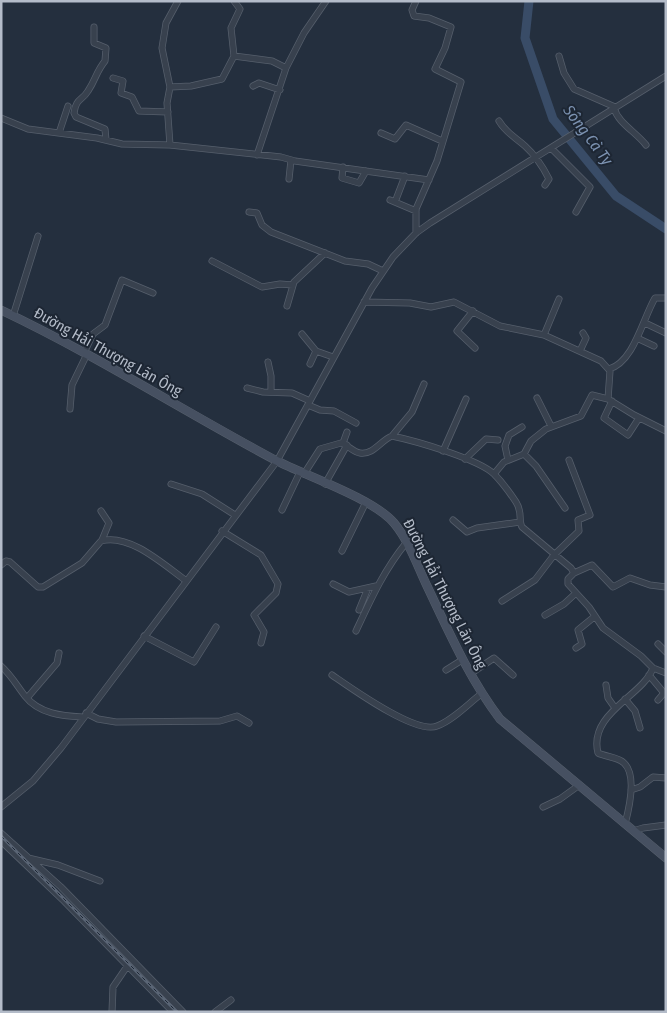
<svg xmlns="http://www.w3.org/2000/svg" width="667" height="1013" viewBox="0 0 667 1013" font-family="'Fira Sans Condensed',sans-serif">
<rect width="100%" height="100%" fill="#242f3e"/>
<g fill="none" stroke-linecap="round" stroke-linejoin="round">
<path stroke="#394c67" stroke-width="9" d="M529,1L525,38L553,119L616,196L666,229"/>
<g stroke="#565f6c" stroke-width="7">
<path id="street" d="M94,27V43L106,48L105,61C96,72 96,79 88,91C82,101 76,98 74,113L76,117L105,129L106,140
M234,56L231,28L240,9L234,1
M559,56L564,73L574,89L615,107
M113,78L123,81L121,93L132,97L139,111L168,112
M253,86L259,83L280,90
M170,87L191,86L222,79L234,56L272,61L286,68
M614,108C618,123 636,132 646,145
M1,118L28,129L97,138L122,144L170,145L281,157L295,161L429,180
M499,121C506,133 515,137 525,146C535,155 543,167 549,179L545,185
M59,133L68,106
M381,133L395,139L406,125L442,141
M170,145L167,103L170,87L162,48L166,23L178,1
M551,148L590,187L576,212
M257,155L286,68L304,33L326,1
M343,167L342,178L359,183L366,171
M289,179L291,160
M390,200L416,211
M395,202L405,176
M249,212L257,213L262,225L271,232L345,261L368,264L383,271
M416,233V209L437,161L461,82L435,69L445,48L451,27L429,18L414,16L412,10L416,1
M212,261L262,287L280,284L293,285
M364,302L410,303L431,307L454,302L500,326L544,335L601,361L610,371L608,399L634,415L666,431
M287,306L294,282L325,253
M473,311L457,331L475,348
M13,316L38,236
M645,323L666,333
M302,334L316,351L333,357
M544,335L559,299
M637,338L654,346
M580,351L586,338L583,333
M84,353L93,334L105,325L122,280L153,293
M268,362L271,376V392
M310,364L316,351
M609,369C634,362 643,318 655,298H666
M247,388L263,392L292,393L310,401
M537,398L551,426
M612,401L604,418L628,435L639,418
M308,405L320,410L334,411L356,423
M70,409L72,385L87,354
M392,436L412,412L424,384
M343,443L347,432
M443,451L466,399
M524,454L536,466L565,508
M465,459L486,439L498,440
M508,460L505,446L509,435L522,427
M304,474L320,449L341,443C348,445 353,452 360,453C374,455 381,440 392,436C416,441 478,459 494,474C502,482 510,493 516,502C523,513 518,520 522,527L571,568L574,573L568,579V584L589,607L603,628L641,656L653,668C643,696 588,713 598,753C606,757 618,757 624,763C637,775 629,809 625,824
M494,474L504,462L524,454L531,441L546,429L581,416L592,395L608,399
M171,484L202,494L235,515
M325,484L347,445
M282,510L300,472
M101,511L109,523L102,540
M453,520L467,532L477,528L520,522
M222,531L261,555L278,584L276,593L254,615L264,632L261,643
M342,551L366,502
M1,565L6,561L10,562L38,587H43L82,563L101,541C129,533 163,564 185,580
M574,573L592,565L613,587L630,578L650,585L666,587
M333,584L349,592L376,586
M502,601L535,580L554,555L579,531L578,520L590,515L569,460
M359,610L368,588
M545,615L564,604L576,593
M356,631C371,599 384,570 406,543
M144,636L194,662L216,627
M658,644L666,652
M576,648L582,644L578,630L594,617
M1,666C12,676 17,686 25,696C39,714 63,716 82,717
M653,668L666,673
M446,670L462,660
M470,674L494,658L513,675
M332,675C351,688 416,735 437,726C453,720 468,704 481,694
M649,675L664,693L658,700
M606,685L608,698L615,708
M27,698L57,663L59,653
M625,699L635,711L640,728
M86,713L98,719L116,722L220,721L237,716L249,723
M631,790L640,787L653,777L666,778
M1,807L33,781L61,748L277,461L372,288L393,257L416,233L430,223L666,76
M543,807L560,799L578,786
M633,831L643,828L666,825
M1,833L61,887L183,1012
M1,841L64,901L173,1012
M28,858L58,865L100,881
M112,1012L113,987L128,965
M215,1012L231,1000"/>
</g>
<g stroke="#565f6c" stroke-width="9">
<path id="secondary" d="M1,310C96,355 185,412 277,461C307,476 374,499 394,523C409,541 417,565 427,586C449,632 469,678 500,719L666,858"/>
</g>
<use href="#street" stroke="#38414e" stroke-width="5.5"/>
<use href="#secondary" stroke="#465061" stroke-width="8"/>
<g stroke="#5a6575" stroke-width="3">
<path id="rail" d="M1,836L177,1012"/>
</g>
<use href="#rail" stroke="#1d2633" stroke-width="1" stroke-dasharray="4" stroke-linecap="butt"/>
</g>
<g text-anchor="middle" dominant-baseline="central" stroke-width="4" stroke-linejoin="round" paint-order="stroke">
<g font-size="15" fill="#b4bcc9" stroke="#1d2633">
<text transform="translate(108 352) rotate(29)">Đường Hải Thượng Lãn Ông</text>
<text transform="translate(445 594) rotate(63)">Đường Hải Thượng Lãn Ông</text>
</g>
<g font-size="16" font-style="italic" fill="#7c92b1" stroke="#1d2633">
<text transform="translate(588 135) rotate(53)">Sông Cà Ty</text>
</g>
</g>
<rect width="667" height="1013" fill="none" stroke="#b4bcc9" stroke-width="5"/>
</svg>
